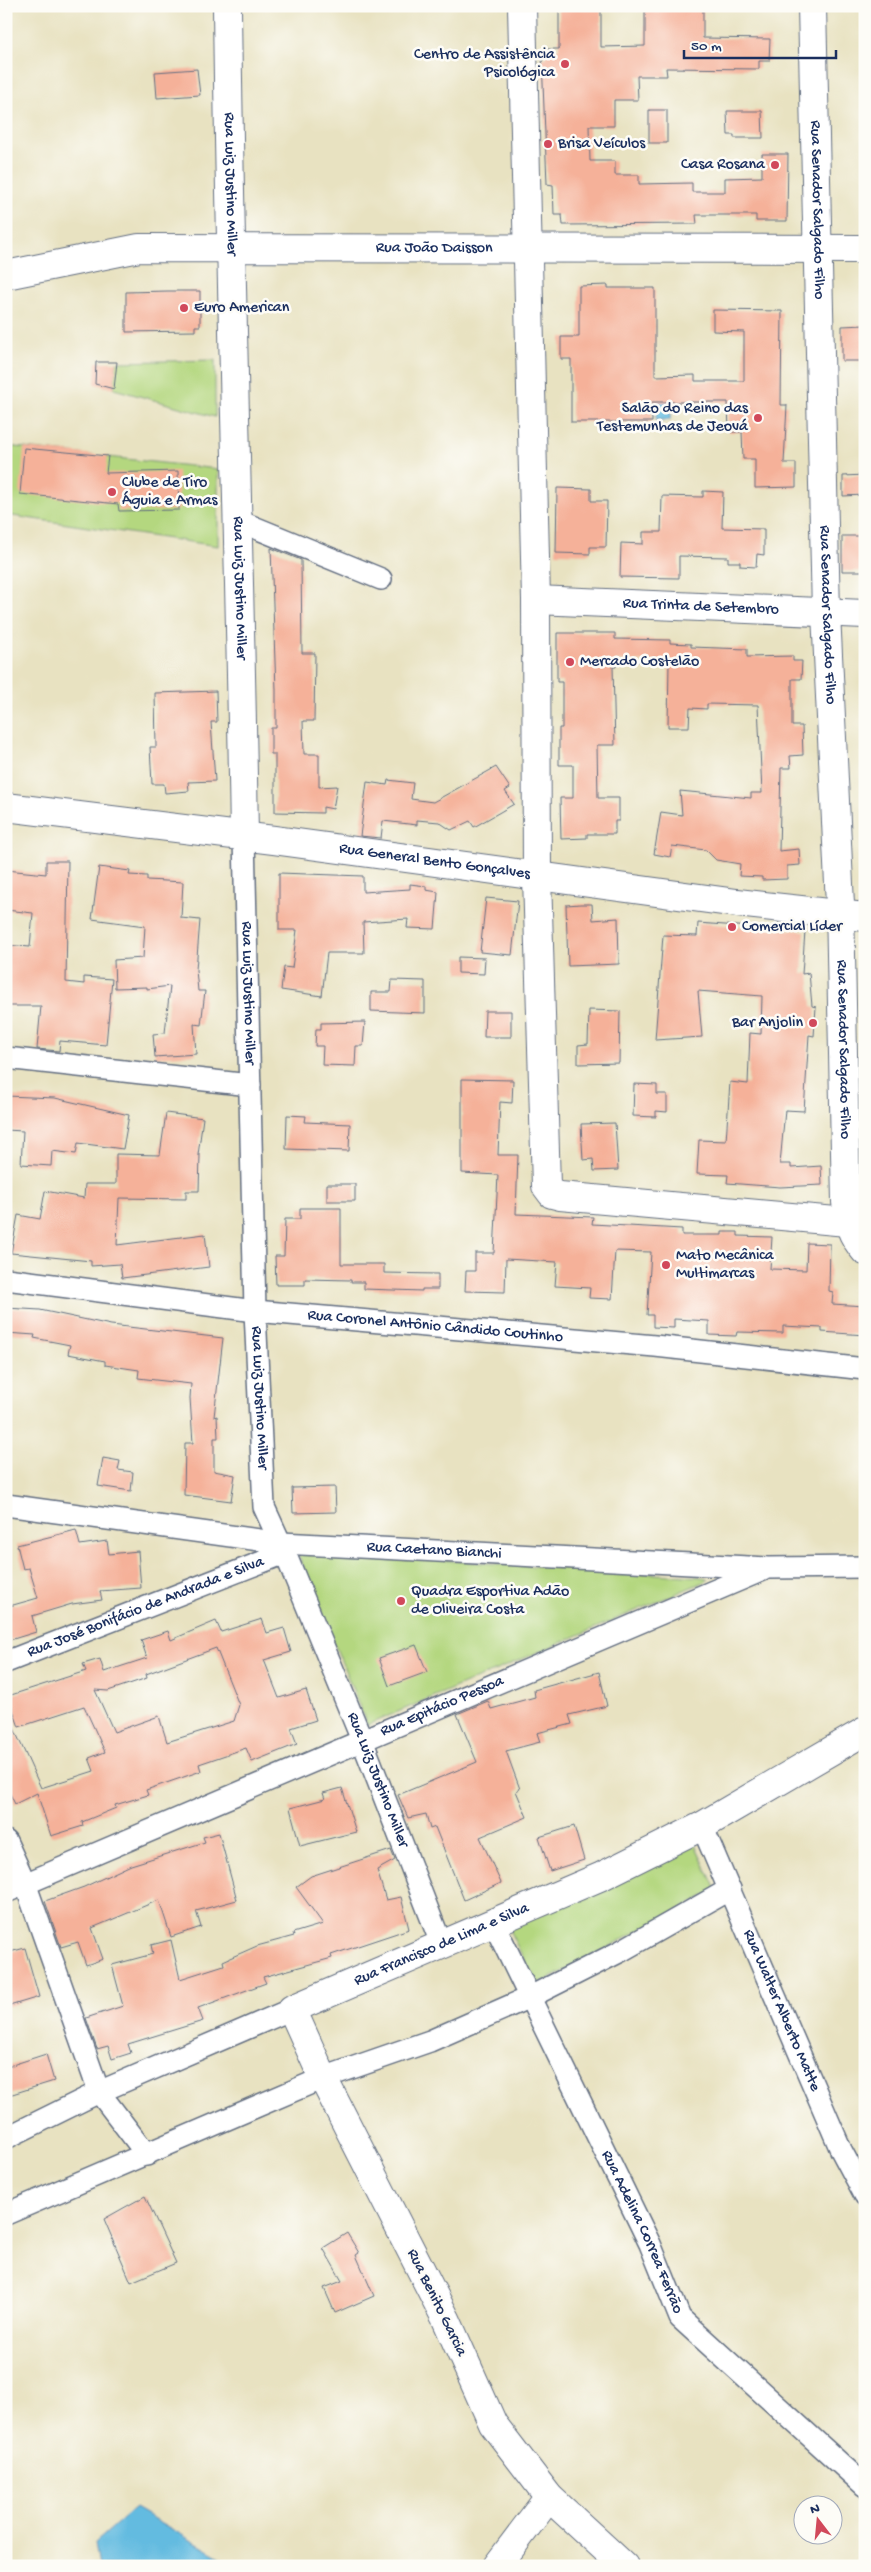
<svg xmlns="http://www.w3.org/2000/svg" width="871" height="2572" viewBox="0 0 871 2572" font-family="'Gochi Hand',sans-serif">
<rect width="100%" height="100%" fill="#fdfcf7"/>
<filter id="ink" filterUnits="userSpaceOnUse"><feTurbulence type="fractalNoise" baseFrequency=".02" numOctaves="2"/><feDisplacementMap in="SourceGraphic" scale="10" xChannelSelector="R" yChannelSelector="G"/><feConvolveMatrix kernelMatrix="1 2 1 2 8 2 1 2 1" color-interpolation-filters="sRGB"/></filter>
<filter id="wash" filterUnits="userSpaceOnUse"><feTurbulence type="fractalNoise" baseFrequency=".0096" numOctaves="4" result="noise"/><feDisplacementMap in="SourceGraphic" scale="20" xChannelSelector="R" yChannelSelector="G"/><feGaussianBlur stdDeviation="1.12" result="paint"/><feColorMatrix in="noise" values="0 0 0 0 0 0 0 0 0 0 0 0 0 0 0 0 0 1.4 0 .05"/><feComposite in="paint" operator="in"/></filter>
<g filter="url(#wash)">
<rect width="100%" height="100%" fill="#e8e2c1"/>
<path fill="#b4d77f" stroke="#68836e" d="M215,360V417L114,389L117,362Z
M6,446L218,469V546L6,515Z
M297,1551L702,1577L708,1580L367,1725Z
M694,1842L716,1890L537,1985L509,1930Z"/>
<path fill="#63bbe0" stroke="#3f759f" d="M657,393H671L670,420H656Z
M135,2508L236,2566H99L95,2543Z"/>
<g id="blocks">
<path fill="#f5b199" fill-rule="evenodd" d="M559,6H601V47L645,46V6H703V38L770,39L769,61H759V69L666,68L667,76H637L638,100H614V126H589L590,161H615V175H639V184L692,183V192H725V178L762,177V154H788L787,221H756V215H696L697,224L563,225L562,215H554L553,185L547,184L542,58H546V49H559Z
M197,69L200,95L157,98L155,72Z
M649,110H667V143H649Z
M727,111H762L763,138H734V135H728Z
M608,285V288H655V376L695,375V381H744V332L713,331V310L782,311L781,405H787L784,463H796V487L755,488V459H743L742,432H729L728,402H652V422H571V359H561V337H579V286Z
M168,291H200V326H195V331L126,332V292Z
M865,325V361H842V326Z
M96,362H117L114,389L95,384Z
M24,448L108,456L106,473L178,471L179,510L119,511L118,504L20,494Z
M865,475V495L843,496V476Z
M557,488L591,489V501H607L606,547H590V554L556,553Z
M703,491L723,492L722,528L764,529V555L757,554L756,567L740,566V562H728V557L679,556V578L620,577L621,543L643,544V532H661L662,496L703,497Z
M842,536H865V571H842Z
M271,548L301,560L302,653H315L314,721H303L304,754H319V787L337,786L333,809L323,807V813L275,812V754H271V728H276V690Z
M557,633H615V639L670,640V643L691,644V647L747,649V657L793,656V661H802L801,679H792V726H802L803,755L790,756L791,768H781L779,851L799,849L800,865L787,866V879L762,880V877L739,876L740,864L716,860L706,850L672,846L670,857L654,854L661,812L682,815L680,791L751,798V793H762L758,705L707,704V709L690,708L689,727H668L669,662L615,661L616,667H613L615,745H597L598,798H619V821H615V834H587V838L561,839L560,798H573V765H559V728H562V682H557Z
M216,691L217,722H211L215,781L188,782L189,791L165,793L164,784H152L150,747H156L155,693Z
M496,767L510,788L505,791L514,804L474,827L470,821L451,830L439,822L417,820V825L383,821L381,838L360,836L367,782L387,785L388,780L413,783L411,799L433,802Z
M46,861H68L66,982L84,984V977L112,979L106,1045L60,1041L59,1051L37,1049L41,1006H6V945L30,947L33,913L6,910V870L46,874Z
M99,867L130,871L129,875L147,876V880L183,882L181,918L200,920L196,970L198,991H205L201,1025L194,1024L196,1054L155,1057L153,1034L165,1033L170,986L147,989V987L115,988L114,960L143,958L145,926L92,919Z
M279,873L363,876V892L410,889V884L426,886V890L438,892L435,929L407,928L408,919L363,922L364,953H327L322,996L281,990L284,967L292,968L297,930H279Z
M486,898L518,901L512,955L480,952Z
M581,904H592L593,920L618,918L619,964L568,966L566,905Z
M698,923L805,931L802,974L809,973L812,1006L816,1007L814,1036L809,1035L804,1111L785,1110L780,1164H791V1168L821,1166L822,1185L780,1187L727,1183L728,1175L697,1174L699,1140L726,1141L730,1082L748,1084L750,1033L761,1034L762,996L698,991L702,1037L655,1040L663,935L697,936Z
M458,957L485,958L484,974L458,973Z
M392,980L425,981V1013L371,1011V992H391Z
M589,1010L620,1011L619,1063L578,1064V1045L588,1044Z
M485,1011H511V1037H484Z
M365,1022L363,1046H356L355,1066L322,1065L323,1046H315L316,1029H321V1023Z
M462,1079L513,1080L512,1103L500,1102L498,1155H518L516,1214L593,1217L592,1224L682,1229V1235H722V1232H738V1236L772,1237L770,1269L806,1270L807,1243L830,1244L829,1291L833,1292L832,1304L865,1306V1335L822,1332V1328L783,1326V1333L737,1332L736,1336L709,1335V1321L674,1319V1328L653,1327V1315H647L651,1252L615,1251L612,1299L589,1298L590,1288L555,1286L557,1262L506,1259L505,1292L465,1291L466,1271H475V1253H494L498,1175L462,1173Z
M634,1084L657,1085V1094H667V1112L656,1111V1117L633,1116Z
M6,1096L55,1098L129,1115L123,1149L78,1143L76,1154L52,1151L51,1166L21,1164L23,1131L6,1130Z
M166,1113L203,1118L198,1155H200L199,1191H186V1199L119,1198L117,1245L205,1234L209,1267L122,1278L120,1264L91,1266V1261L11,1253L18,1215L40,1219L45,1191L84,1198L85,1184H116V1154L160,1155Z
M287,1115L306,1116L305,1122L350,1124L349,1151L286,1149Z
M615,1123L618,1170L594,1171L593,1159L583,1160L581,1124Z
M327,1184H355V1201H327Z
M300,1208H341V1264H384V1273L438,1274V1289H422V1291L364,1289V1282H351V1280L305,1279V1285H276L275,1256H284L285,1219H300Z
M6,1308L40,1310L111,1325L223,1338L214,1417L217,1416L218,1438H214V1471L235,1475L231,1501L184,1495L185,1443H193L190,1398L191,1384L138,1378L139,1370L105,1365V1361L68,1354L70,1345L34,1338L35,1335L6,1333Z
M103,1458L120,1461L118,1470L133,1472L131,1491L98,1486Z
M335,1487L336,1512L293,1513L292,1488Z
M76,1530L80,1545L107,1541L109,1554L138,1551L141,1588L100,1591L102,1600L72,1604L32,1616L36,1632L10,1640L6,1627V1607L38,1598L29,1568L23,1569L17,1545Z
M262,1619L267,1633L284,1628L291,1652L264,1660L279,1698L306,1690L316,1720L291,1728L297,1744L252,1762L246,1748L199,1764L201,1771L146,1790L148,1795L115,1805L116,1808L82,1822L83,1826L51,1836L37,1793L15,1804L6,1786V1711L41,1788L94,1771L89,1758L105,1752L84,1706L19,1727L8,1696L86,1671L83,1664L100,1659L104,1672L147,1658L141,1640L168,1631L171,1640L216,1621L221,1632ZM216,1648L239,1705L234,1721L167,1742L159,1716L114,1732L95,1690L108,1691L147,1678L146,1674Z
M416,1645L427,1672L389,1686L379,1658Z
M599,1672L607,1706L569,1715L572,1724L537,1733L540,1742L506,1751L520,1789L516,1791L527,1817L480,1837L501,1883L464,1900L435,1827L430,1829L426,1814L408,1818L398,1795L477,1762L457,1714L488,1701L491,1709L535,1697L534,1690Z
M342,1788L356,1832L300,1846L290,1808L325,1799L323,1793Z
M574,1826L584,1860L550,1871L539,1837Z
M219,1833L237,1900L196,1911L201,1927L171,1937L159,1900L92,1928L103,1959L86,1965L78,1942L61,1947L45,1901L84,1887L131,1865L205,1842L203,1837Z
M391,1850L395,1860L377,1870L386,1900L401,1897L409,1929L331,1955L332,1958L263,1977L266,1983L198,2008L203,2021L128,2044L131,2053L112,2059L108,2046L97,2049L86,2018L123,2006L112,1965L153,1954L151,1945L171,1940L180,1979L224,1965L223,1961L257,1946L294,1936L293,1933L323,1924L296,1887L311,1876Z
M25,1948L39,1997L6,2007V1953Z
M46,2054L54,2081L6,2096V2067Z
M145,2196L176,2263L131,2282L104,2219Z
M347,2233L359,2253L356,2255L374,2296L335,2313L324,2288L342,2281L323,2248Z"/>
</g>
</g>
<g filter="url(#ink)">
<use href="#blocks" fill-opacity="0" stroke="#636e81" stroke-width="1"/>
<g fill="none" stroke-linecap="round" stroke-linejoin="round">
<g stroke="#636e81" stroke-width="24">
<g id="street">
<path d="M239,521L381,579"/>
<path id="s1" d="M244,837L255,1311L264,1507L285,1553L362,1740L442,1946"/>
<path d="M6,1058L250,1085"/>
<path id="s2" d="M6,1279L255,1311L655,1346L865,1369"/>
<path id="s3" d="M6,1505L281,1543L768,1568L865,1567"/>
<path id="s4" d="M6,1662L285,1553"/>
<path id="s5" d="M702,1826L841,2150L865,2195"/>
<path d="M6,1841L25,1883L99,2092L147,2155"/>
<path id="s6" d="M6,1892L763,1570"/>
<path id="s7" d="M494,1924L650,2244L680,2318L865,2486"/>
<path d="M6,2138L99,2092L292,2009"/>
<path d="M6,2214L323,2078L430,2041L530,1997L621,1951L730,1889"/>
</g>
</g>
<g stroke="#636e81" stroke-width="30">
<g id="secondary">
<path id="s8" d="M227,6C230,283 240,560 244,837"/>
<path d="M522,6L536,600L537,876L546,1186L552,1194L560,1196L847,1222"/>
<path id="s9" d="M812,6L826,613L840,905L846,1202C848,1223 851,1235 865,1251"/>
<path id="s10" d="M6,275L139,248L865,249"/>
<path id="s11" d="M536,600L865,614"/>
<path id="s12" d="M6,807L274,840L737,903L865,917"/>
<path d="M497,2566L549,2497"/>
<path id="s13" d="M624,2566L549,2497L493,2424L446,2319L323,2078L292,2009L602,1876L702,1826L865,1731"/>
</g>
</g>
<use href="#street" stroke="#fff" stroke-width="21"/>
<use href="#secondary" stroke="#fff" stroke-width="28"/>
</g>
</g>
<g fill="#d1495b" stroke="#fdfcf7" stroke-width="2">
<circle cx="565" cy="64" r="5"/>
<circle cx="548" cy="144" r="5"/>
<circle cx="775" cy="165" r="5"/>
<circle cx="184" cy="308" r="5"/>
<circle cx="758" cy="418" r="5"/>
<circle cx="112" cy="492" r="5"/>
<circle cx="570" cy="662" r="5"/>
<circle cx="732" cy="927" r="5"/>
<circle cx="813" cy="1023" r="5"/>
<circle cx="666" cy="1265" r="5"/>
<circle cx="401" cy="1601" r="5"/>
</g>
<g text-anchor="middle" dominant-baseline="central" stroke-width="5" stroke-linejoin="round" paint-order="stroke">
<g font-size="16" fill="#1b2f5e" stroke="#fdfcf7" text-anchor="start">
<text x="555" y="55" text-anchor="end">Centro de Assistência<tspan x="555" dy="18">Psicológica</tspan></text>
<text x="558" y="144">Brisa Veículos</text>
<text x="765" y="165" text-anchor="end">Casa Rosana</text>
<text x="194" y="308">Euro American</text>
<text x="748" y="409" text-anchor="end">Salão do Reino das<tspan x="748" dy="18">Testemunhas de Jeová</tspan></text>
<text x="122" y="483">Clube de Tiro<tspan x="122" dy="18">Águia e Armas</tspan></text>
<text x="580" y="662">Mercado Costelão</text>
<text x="742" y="927">Comercial Líder</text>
<text x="803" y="1023" text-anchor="end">Bar Anjolin</text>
<text x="676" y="1256">Mato Mecânica<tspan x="676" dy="18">Multimarcas</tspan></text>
<text x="411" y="1592">Quadra Esportiva Adão<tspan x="411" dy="18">de Oliveira Costa</tspan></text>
</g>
<g font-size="16" fill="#1b2f5e" stroke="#fdfcf7">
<text stroke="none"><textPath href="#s8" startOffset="178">Rua Luiz Justino Miller</textPath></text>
<text stroke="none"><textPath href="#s9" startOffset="204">Rua Senador Salgado Filho</textPath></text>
<text stroke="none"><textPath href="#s10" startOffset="431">Rua João Daisson</textPath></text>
<text stroke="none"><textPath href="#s8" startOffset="582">Rua Luiz Justino Miller</textPath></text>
<text stroke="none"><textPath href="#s11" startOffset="165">Rua Trinta de Setembro</textPath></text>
<text stroke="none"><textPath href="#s9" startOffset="609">Rua Senador Salgado Filho</textPath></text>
<text stroke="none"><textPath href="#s12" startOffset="432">Rua General Bento Gonçalves</textPath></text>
<text stroke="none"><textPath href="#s1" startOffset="156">Rua Luiz Justino Miller</textPath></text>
<text stroke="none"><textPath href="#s9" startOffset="1044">Rua Senador Salgado Filho</textPath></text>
<text stroke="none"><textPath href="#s2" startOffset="432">Rua Coronel Antônio Cândido Coutinho</textPath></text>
<text stroke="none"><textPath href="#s1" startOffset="561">Rua Luiz Justino Miller</textPath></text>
<text stroke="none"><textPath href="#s3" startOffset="431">Rua Caetano Bianchi</textPath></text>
<text stroke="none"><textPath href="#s4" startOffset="150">Rua José Bonifácio de Andrada e Silva</textPath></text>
<text stroke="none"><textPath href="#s6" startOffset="474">Rua Epitácio Pessoa</textPath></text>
<text stroke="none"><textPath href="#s1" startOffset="966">Rua Luiz Justino Miller</textPath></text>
<text stroke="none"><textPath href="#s13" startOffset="818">Rua Francisco de Lima e Silva</textPath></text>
<text stroke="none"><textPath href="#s5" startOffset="201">Rua Walter Alberto Matte</textPath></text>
<text stroke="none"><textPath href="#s7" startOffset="342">Rua Adelina Correa Ferrão</textPath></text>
<text transform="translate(436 2303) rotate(64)">Rua Benito Garcia</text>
</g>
</g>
<rect width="871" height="2572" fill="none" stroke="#fdfcf7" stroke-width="25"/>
<g transform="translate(818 2520) rotate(344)"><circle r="24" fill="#fdfcf7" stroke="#a3aaba"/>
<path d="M0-4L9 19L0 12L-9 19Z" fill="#d1495b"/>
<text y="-8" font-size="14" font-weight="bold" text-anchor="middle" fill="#1b2f5e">N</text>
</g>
<path d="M684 50v8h152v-8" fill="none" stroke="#1b2f5e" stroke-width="2.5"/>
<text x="691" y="50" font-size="15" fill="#1b2f5e" stroke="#fdfcf7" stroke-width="4" paint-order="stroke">50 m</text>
</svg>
